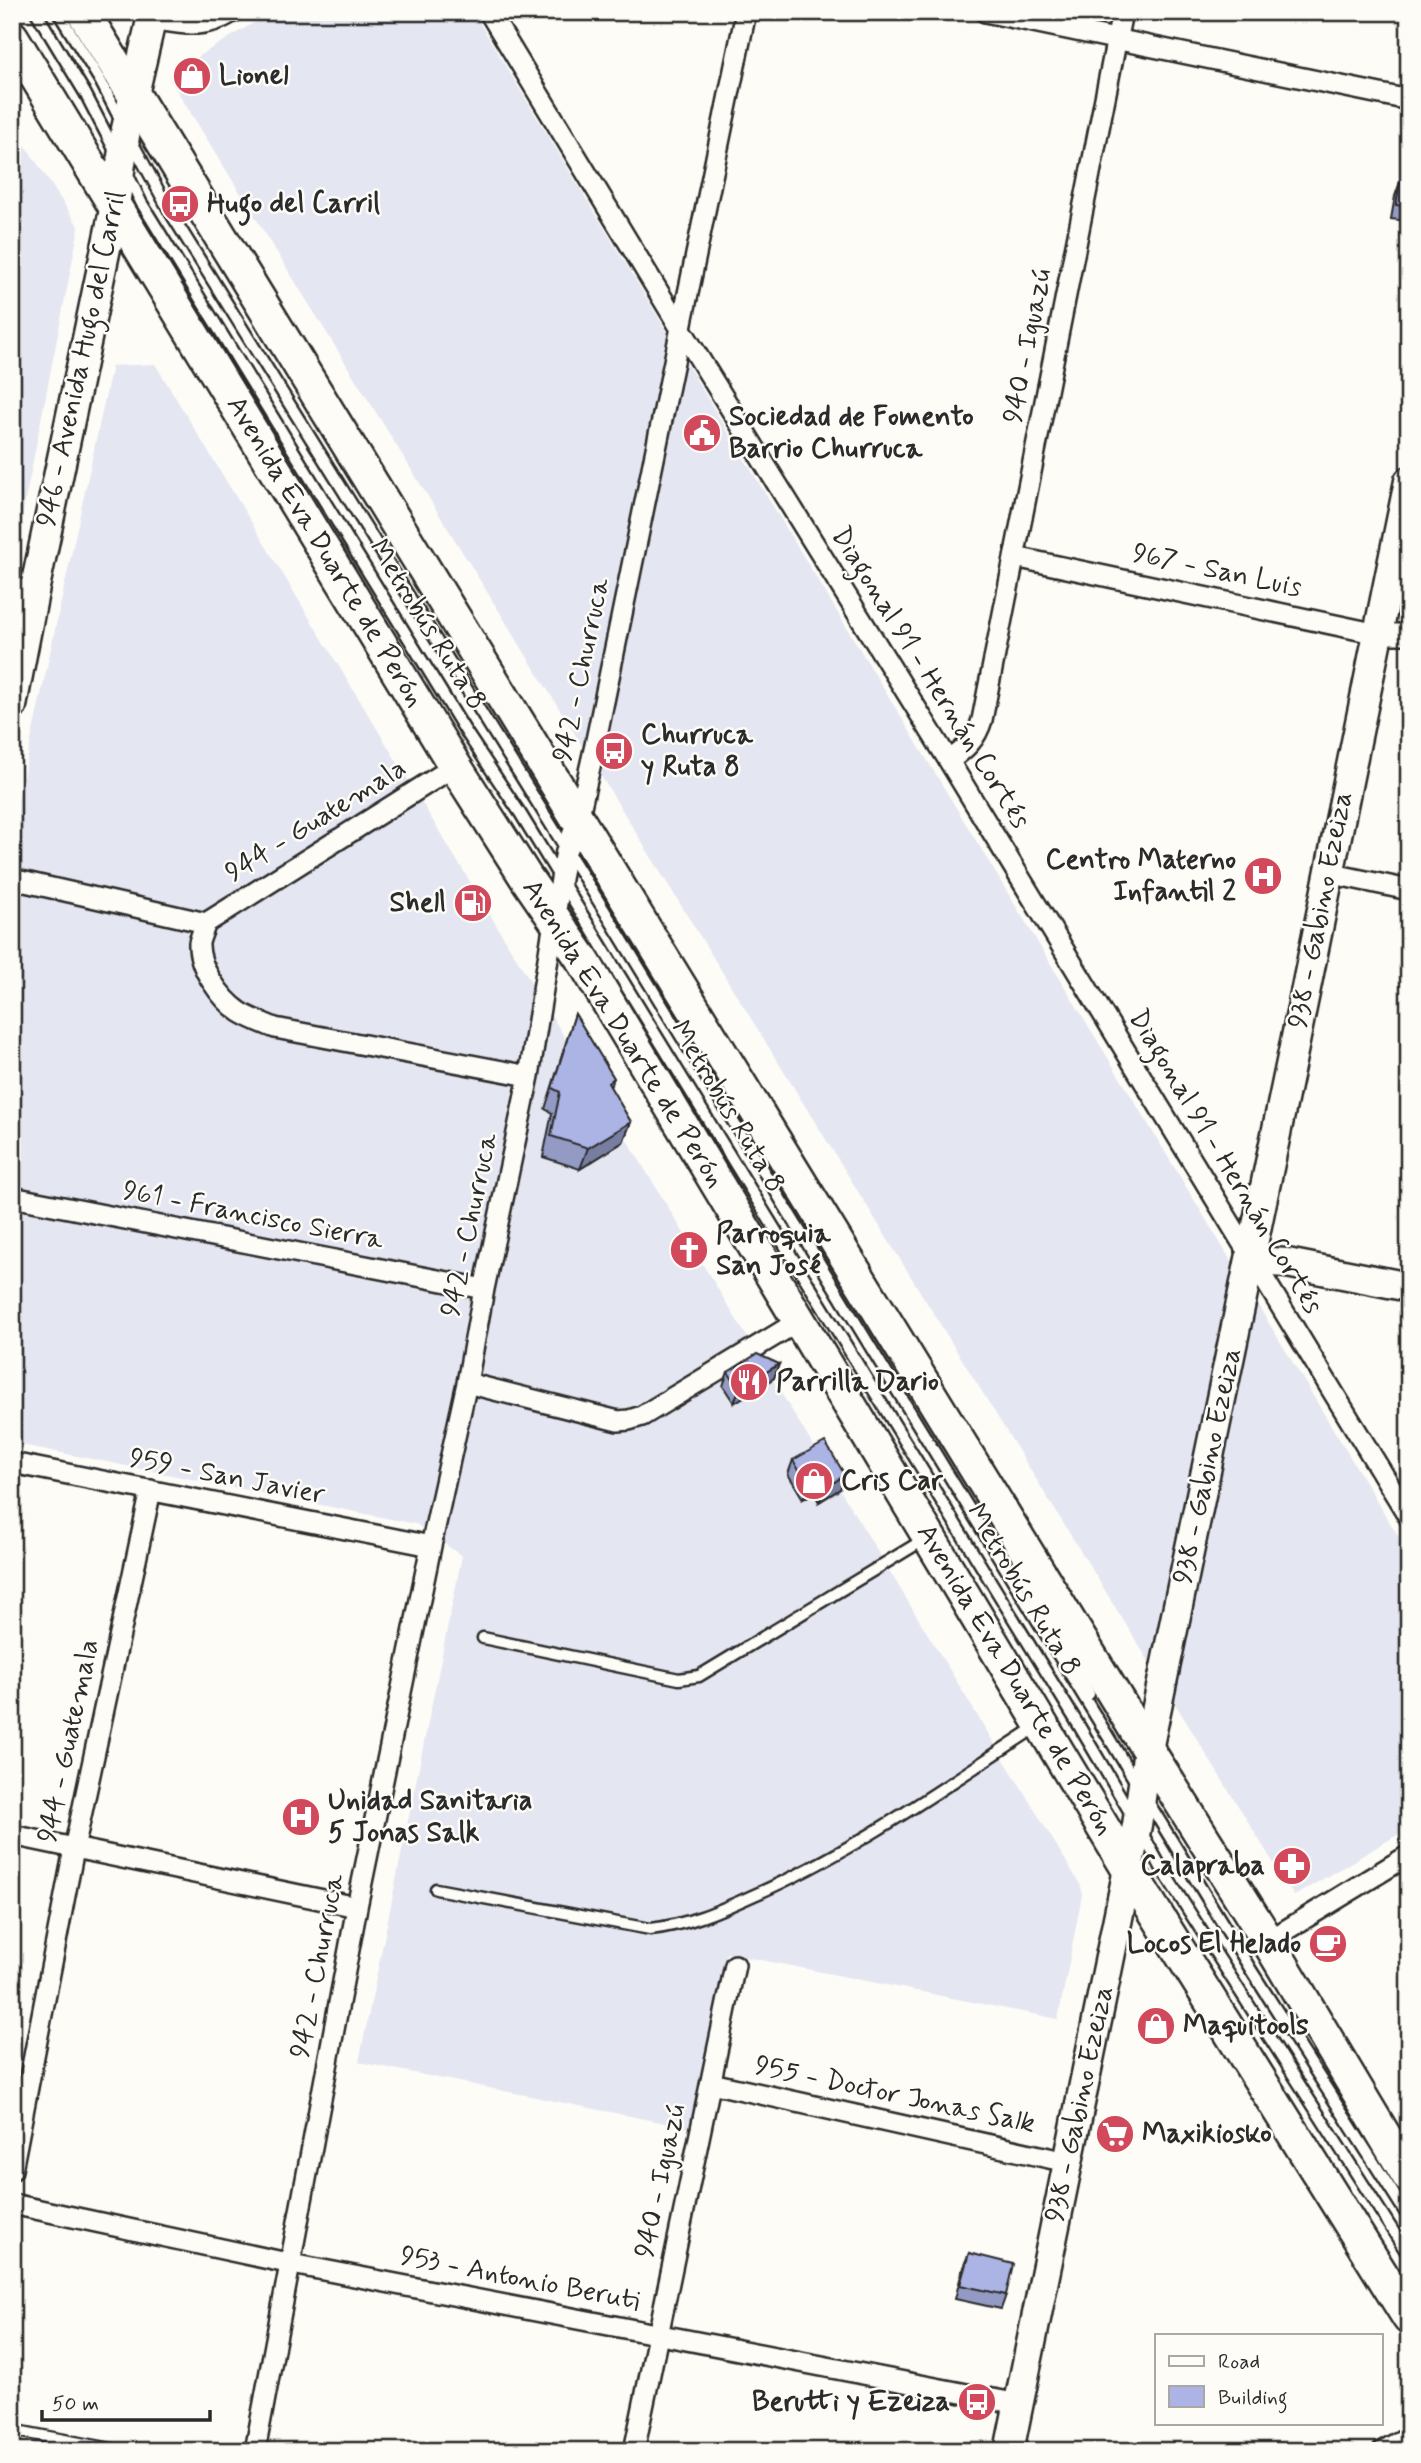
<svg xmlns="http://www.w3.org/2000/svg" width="1421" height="2463" viewBox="0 0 1421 2463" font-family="Mynerve,sans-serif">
<rect width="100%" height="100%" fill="#fdfcf7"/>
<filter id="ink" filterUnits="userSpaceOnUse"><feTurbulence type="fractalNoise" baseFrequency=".0143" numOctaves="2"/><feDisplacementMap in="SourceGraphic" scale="14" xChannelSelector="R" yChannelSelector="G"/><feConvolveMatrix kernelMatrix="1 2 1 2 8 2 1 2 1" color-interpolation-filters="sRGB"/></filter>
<g filter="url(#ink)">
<path fill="#e4e6f1" d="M272,12H473L1409,1554V1828L1294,1896L171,81L174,71Z
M12,125L79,227L15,552L12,553Z
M155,364L1081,1886L1082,1895L1058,2019L726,1953L690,2128L359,2062L462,1556L416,1524L12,1443V829L112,366Z"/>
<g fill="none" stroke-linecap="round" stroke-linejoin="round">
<g stroke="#2b2b2b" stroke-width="15">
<path id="lane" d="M36,12L85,93L115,151
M58,12L101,82L121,121
M131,140L170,212L609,918L1137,1784
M127,173L141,202L466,732L520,813L1078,1724L1131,1814
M1017,1567L1072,1660L1089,1694
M483,1638L679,1679L699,1676L925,1539
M1147,1800L1251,1970L1409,2218
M1142,1833L1162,1869L1409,2256
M436,1889L650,1929C687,1925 719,1911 752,1896C854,1852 945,1786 1038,1726
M12,2430L122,2451"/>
</g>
<g stroke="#2b2b2b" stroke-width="24">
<path id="street" d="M489,12L681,329L949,761L1409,1517
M985,12L1409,100
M151,19C183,24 203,30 233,12
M1015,557L1378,634H1409
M12,588L34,592
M949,761C965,749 976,740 982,720L1122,12
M1328,873L1409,890
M12,879L206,923
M206,923C204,929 200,937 199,943C198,967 221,999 240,1012C251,1019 263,1023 275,1028L529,1076
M206,923L455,766
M12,1197L484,1289
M467,1383L618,1421L629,1420L642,1416L799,1321
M12,1463L431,1546
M12,1835L357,1907
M1268,1941L1409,1855
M711,2083L1067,2162
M12,2170L74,1849L151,1490
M12,2204L292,2264L1019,2404
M255,2451L357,1907L431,1546L467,1383L484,1289L529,1076L561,879L566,851L578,820L595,745L746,12
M634,2451L735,1965
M1383,2451L1409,2436"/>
</g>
<g stroke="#2b2b2b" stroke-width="33">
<path id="secondary" d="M12,706L34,592L115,205L126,129L153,12
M1252,1261L1287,1263L1409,1287
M1009,2451L1137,1825L1148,1750C1238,1328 1323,904 1409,481"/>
</g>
<g stroke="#2b2b2b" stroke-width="37">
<path id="primary" d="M83,12L1148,1750L1268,1941L1409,2177
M12,37L455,766L527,879L584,962L1128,1869L1409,2318"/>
</g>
<use href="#lane" stroke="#fdfcf7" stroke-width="10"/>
<use href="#street" stroke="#fdfcf7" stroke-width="19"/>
<use href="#secondary" stroke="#fdfcf7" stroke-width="28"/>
<use href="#primary" stroke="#fdfcf7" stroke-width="32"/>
</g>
<path fill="#939bc4" stroke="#2b2b2b" stroke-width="2" d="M1400,182L1409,184V221L1391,219L1395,196Z
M575,1014L614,1078L610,1087L631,1122L623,1142L580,1169L543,1157L552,1113L545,1109Z
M779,1364L774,1378L734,1403L723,1386L728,1372Z
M793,1460L840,1489L819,1502L814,1493L803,1499L788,1474Z
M969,2253L1006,2295L1001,2309L955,2299L963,2267Z"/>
<path fill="#787ea0" stroke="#2b2b2b" stroke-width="2" d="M631,1122L623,1142L580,1169L588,1148Z
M779,1364L774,1378L734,1403L739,1389Z
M845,1475L840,1489L819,1502L825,1488Z
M819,1479L814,1493L803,1499L808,1485Z"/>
<path fill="#abb4e4" stroke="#2b2b2b" stroke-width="2" d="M1400,182L1409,184V207L1396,205Z
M575,1014L614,1078L608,1083L631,1122L588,1148L551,1136L560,1092L552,1088Z
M757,1354L779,1364L739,1389L728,1372Z
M825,1442L845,1475L825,1488L819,1479L808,1485L793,1460Z
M969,2253L1013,2264L1006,2295L960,2285Z"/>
</g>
<defs>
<g id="shop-disc" transform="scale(2.0125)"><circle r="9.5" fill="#d1495b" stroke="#fdfcf7"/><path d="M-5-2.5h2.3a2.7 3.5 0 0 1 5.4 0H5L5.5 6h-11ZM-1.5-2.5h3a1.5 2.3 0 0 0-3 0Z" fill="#fff"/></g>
<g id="bus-disc" transform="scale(2.0125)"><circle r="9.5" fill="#d1495b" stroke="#fdfcf7"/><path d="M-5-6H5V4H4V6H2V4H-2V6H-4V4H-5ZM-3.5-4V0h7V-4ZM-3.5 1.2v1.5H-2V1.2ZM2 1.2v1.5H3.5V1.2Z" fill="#fff"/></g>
<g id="civic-disc" transform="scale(2.0125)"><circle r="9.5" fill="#d1495b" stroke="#fdfcf7"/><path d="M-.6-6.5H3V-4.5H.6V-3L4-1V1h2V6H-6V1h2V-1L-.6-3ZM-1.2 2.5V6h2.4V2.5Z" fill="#fff"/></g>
<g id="hospital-disc" transform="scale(2.0125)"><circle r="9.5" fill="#d1495b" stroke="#fdfcf7"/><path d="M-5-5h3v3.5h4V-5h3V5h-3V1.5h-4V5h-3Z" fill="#fff"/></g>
<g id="fuel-disc" transform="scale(2.0125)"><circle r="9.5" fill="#d1495b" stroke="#fdfcf7"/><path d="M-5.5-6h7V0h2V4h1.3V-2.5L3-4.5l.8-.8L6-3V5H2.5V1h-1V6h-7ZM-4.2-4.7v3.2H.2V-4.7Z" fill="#fff"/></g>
<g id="church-disc" transform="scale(2.0125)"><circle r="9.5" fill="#d1495b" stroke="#fdfcf7"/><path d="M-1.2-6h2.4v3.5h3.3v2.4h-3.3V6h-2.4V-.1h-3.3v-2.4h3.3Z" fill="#fff"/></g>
<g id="restaurant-disc" transform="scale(2.0125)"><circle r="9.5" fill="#d1495b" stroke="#fdfcf7"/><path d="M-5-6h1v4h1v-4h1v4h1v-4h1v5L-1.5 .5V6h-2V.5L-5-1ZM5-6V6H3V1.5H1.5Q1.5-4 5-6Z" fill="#fff"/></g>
<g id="pharmacy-disc" transform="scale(2.0125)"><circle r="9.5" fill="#d1495b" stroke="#fdfcf7"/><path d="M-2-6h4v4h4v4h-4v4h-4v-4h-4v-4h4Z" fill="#fff"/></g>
<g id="cafe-disc" transform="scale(2.0125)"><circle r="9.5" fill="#d1495b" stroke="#fdfcf7"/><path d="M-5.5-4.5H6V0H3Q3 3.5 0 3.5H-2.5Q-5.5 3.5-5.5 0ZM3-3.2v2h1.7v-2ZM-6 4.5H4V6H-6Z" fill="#fff"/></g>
<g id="supermarket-disc" transform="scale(2.0125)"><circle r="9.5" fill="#d1495b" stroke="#fdfcf7"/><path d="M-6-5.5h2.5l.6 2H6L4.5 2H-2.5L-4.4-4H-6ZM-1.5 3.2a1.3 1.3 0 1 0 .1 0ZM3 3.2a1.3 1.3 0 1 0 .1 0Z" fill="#fff"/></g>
</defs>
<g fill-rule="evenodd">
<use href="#shop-disc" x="192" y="76"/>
<use href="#bus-disc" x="180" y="204"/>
<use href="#civic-disc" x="702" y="433"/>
<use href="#bus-disc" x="614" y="751"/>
<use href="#hospital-disc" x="1263" y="876"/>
<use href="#fuel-disc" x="473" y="903"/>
<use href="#church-disc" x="689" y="1250"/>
<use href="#restaurant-disc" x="749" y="1382"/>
<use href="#shop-disc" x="814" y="1481"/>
<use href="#hospital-disc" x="301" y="1817"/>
<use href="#pharmacy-disc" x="1292" y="1866"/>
<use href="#cafe-disc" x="1328" y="1944"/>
<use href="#shop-disc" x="1156" y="2026"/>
<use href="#supermarket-disc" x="1115" y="2134"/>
<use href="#bus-disc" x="977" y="2402"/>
</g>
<g text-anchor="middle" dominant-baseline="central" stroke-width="5" stroke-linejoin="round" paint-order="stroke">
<g font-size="28" font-weight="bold" fill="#2b2b2b" stroke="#fdfcf7" text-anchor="start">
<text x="219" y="76">Lionel</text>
<text x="207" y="204">Hugo del Carril</text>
<text x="729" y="417">Sociedad de Fomento<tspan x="729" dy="32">Barrio Churruca</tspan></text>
<text x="641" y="735">Churruca<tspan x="641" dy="32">y Ruta 8</tspan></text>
<text x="1236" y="860" text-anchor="end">Centro Materno<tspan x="1236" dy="32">Infantil 2</tspan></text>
<text x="446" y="903" text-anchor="end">Shell</text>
<text x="716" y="1234">Parroquia<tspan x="716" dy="32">San José</tspan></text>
<text x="776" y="1382">Parrilla Dario</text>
<text x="841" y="1481">Cris Car</text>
<text x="328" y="1801">Unidad Sanitaria<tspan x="328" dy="32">5 Jonas Salk</tspan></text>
<text x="1265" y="1866" text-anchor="end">Calapraba</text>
<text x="1301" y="1944" text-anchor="end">Locos El Helado</text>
<text x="1183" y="2026">Maquitools</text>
<text x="1142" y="2134">Maxikiosko</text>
<text x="950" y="2402" text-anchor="end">Berutti y Ezeiza</text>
</g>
<g font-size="28" fill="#2b2b2b" stroke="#fdfcf7">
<text transform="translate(1028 346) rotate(-79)">940 - Iguazú</text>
<text transform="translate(82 359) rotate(-78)">946 - Avenida Hugo del Carril</text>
<text transform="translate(325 552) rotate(59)">Avenida Eva Duarte de Perón</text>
<text transform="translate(1217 571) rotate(12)">967 - San Luis</text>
<text transform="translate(427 625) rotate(58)">Metrobús Ruta 8</text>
<text transform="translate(582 670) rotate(-78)">942 - Churruca</text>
<text transform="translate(930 678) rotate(58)">Diagonal 91 - Hernán Cortés</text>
<text transform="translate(316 821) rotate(-32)">944 - Guatemala</text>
<text transform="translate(1321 910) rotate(-79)">938 - Gabino Ezeiza</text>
<text transform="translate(623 1034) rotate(58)">Avenida Eva Duarte de Perón</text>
<text transform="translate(727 1107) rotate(59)">Metrobús Ruta 8</text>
<text transform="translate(1225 1162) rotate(59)">Diagonal 91 - Hernán Cortés</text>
<text transform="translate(253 1216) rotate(11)">961 - Francisco Sierra</text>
<text transform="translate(470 1225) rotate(-78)">942 - Churruca</text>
<text transform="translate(1208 1466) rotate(-78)">938 - Gabino Ezeiza</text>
<text transform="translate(227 1477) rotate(11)">959 - San Javier</text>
<text transform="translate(1023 1590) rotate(59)">Metrobús Ruta 8</text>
<text transform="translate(1015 1680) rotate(59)">Avenida Eva Duarte de Perón</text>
<text transform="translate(69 1741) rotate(-78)">944 - Guatemala</text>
<text transform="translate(318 1966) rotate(-79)">942 - Churruca</text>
<text transform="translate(895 2095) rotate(12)">955 - Doctor Jonas Salk</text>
<text transform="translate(1080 2104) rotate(-78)">938 - Gabino Ezeiza</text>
<text transform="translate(661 2181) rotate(-78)">940 - Iguazú</text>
<text transform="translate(520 2279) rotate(11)">953 - Antonio Beruti</text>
</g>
</g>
<rect width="1421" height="2463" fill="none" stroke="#fdfcf7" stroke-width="42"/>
<rect x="21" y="21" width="1379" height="2421" fill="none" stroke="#2b2b2b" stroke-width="2.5" filter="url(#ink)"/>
<rect x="1155" y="2334" width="228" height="91" fill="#fdfcf7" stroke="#a9a8a5" stroke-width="2"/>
<rect x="1169" y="2356" width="35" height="10" fill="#fdfcf7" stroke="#a9a8a5" stroke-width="2"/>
<text x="1218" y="2368" font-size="21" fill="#2b2b2b">Road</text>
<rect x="1169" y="2386" width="35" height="21" fill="#abb4e4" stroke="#a9a8a5" stroke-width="2"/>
<text x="1218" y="2404" font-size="21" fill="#2b2b2b">Building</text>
<path d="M42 2410v10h168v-10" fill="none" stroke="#2b2b2b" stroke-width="3.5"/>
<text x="52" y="2410" font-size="21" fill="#2b2b2b" stroke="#fdfcf7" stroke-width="5" paint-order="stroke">50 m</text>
</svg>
